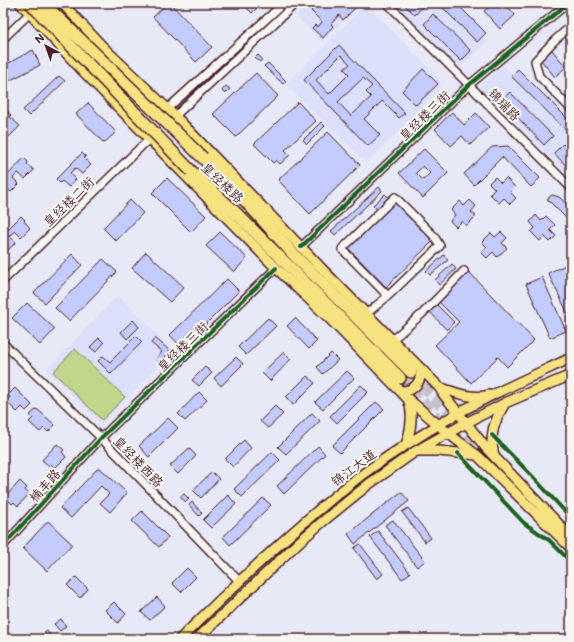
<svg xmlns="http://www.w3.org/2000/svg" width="574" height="642" viewBox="0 0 574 642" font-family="Mali,'LXGW WenKai TC',sans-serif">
<rect width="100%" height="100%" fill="#e7e9f6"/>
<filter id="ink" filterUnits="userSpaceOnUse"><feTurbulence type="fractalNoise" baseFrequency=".025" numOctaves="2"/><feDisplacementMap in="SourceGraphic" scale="8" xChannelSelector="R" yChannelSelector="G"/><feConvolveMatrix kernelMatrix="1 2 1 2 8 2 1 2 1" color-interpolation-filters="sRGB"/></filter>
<g filter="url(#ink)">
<path fill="#dce0f8" d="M310,3H358L360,5L322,42L296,16Z
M392,3H447L487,41L459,69Z
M366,4L439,79L441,88L367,163L286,85Z
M502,65L571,132V177L480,87Z
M118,295L173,351L102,424L47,370Z"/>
<path fill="#c2d68b" stroke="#867a5b" d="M75,349L125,397L102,420L53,372Z"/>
<path fill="#c4ccfe" stroke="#4a1f2b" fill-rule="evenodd" d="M139,3H149L144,8Z
M168,3H170L212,47L196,62L153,17Z
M242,3H262L252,13Z
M318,3H342L345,6L350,3L355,8L343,20L339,15L331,24L333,26L323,38L312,28L315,25L318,27L322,22L311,11Z
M403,3H423L425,4L415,15Z
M438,3H456L486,33L477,42Z
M494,3H505L515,15L500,29L484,11Z
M433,14L471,51L461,61L424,24Z
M339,45L405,113L399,118L382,101L364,119L380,135L368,146L304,80ZM341,55L350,64L344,69L349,74L329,94L316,80ZM363,78L372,86L366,92L371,97L351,116L338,102Z
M33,50L40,65L3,84V66Z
M552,50L566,67L555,77L540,59Z
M258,55L262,59L260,62L255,58Z
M268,63L286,81L283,84L264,66Z
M423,69L438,84L416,105L402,91Z
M518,69L571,122V135L511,76Z
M256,73L278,96L236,137L213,114Z
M59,76L65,81L29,116L23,110Z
M226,86L230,89L225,94L222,91Z
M510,92L553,136L544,145L501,100Z
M298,102L316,121L285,150L290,155L280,164L276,160L273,163L254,144Z
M88,103L116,132L104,143L76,114Z
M6,110L11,115L9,116L20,126L9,137L3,131V113Z
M452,112L464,125L476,113L489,127L470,145L462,136L451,146L435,129Z
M321,122L325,126L307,144L303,140Z
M328,132L360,165L310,214L278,180Z
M563,144L571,152V171L554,153Z
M508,146L540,178L531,187L502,157L474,185L464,174L492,147Z
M424,149L448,173L423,198L399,173ZM423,166L430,173L423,180L416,173Z
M82,153L86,157L84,158L91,165L82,174L75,168L70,173L76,179L69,187L62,181L60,183L56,179Z
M24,158L28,162L27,164L34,170L25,179L18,173L13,178L19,184L11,192L4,186L3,187V180Z
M495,177L501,183L506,178L515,187L510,192L516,198L510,204L504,198L499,203L490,194L495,189L489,183Z
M167,178L206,216L191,232L152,193Z
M379,187L382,191L335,235L331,231Z
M385,194L389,198L377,209L373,205Z
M552,195L559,197L571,208V223L547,199Z
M130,200L143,213L116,241L103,228Z
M470,200L476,206L471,212L476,216L466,226L462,221L456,227L450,221L455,215L451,210L460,201L464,206Z
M396,202L433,241L386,287L348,248Z
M536,215L541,221L546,216L555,225L550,230L556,236L550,242L544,236L540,241L531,232L535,228L530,222Z
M21,216L25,220L24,221L30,228L21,237L15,231L9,236L16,242L8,250L3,245V234Z
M220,232L247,258L234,272L206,246Z
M501,232L507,238L502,243L507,248L497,257L493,252L487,258L481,252L487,247L482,242L491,233L495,237Z
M146,252L184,287L170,302L132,268Z
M72,254L82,265L45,303L34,293Z
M444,255L448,260L430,275L426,271Z
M103,259L117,272L69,321L55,308Z
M570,263L571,265V320L548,273Z
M452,264L456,269L439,285L435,280Z
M468,271L534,340L507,367L498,357L471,383L435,345L459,322L438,301Z
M542,277L566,331L550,338L526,284Z
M227,279L239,291L182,348L170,335Z
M27,303L55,329L40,345L12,318Z
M436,304L454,322L447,330L429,311Z
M268,318L276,326L246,355L238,347Z
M295,318L317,341L309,349L287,326Z
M133,320L139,327L127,339L121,332Z
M136,336L142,342L111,374L98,361L103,356L110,362Z
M99,338L104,343L96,352L90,347Z
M155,338L170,351L160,363L156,359L162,352L151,343Z
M284,352L291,359L270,381L262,373Z
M331,353L338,360L323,374L317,367Z
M236,357L243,364L221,386L214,378Z
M205,367L212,373L199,386L192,380Z
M347,371L354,378L323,409L315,402Z
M307,376L315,383L293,405L286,397Z
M361,385L368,392L337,423L330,416Z
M15,388L32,405L26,411L22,407L17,412L6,401L10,397L8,395Z
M199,392L207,400L185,421L178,414Z
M376,402L384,409L340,453L332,446Z
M275,406L283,414L268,428L260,421Z
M37,409L55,425L48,432L44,428L40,432L29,422L33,418L30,415Z
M312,413L320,421L286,454L278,447Z
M168,418L178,428L149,457L139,446Z
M244,440L251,448L233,467L225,459Z
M57,444L64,450L62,452L66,457L55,468L51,464L49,466L42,460Z
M318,446L325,454L284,494L277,486Z
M189,448L196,456L178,474L170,466Z
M272,452L280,460L242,497L234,489Z
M99,467L127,493L110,512L100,503L109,494L101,486L71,518L60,508Z
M212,472L219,479L201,498L193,490Z
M20,481L27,488L25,490L29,494L18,506L14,502L12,504L5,497Z
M401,492L409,501L355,544L348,534Z
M184,494L189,499L186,502L180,497Z
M228,495L236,504L211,528L203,520Z
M263,498L271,505L230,545L223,537Z
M192,502L202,513L199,516L189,505Z
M408,508L431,538L425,542L402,512Z
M142,511L168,537L159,547L132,521Z
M393,520L425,561L417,567L385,525Z
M48,521L72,544L47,571L23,548Z
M378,531L410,573L402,579L370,537Z
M360,544L383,574L377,579L354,548Z
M187,568L196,577L181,592L172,583Z
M76,577L88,589L80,598L67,585Z
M157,597L165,606L150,620L141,612Z
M114,602L126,614L118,623L105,610Z
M61,619L66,626L60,631L54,624Z
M47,631L53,639H36Z
M73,632L87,639H70Z"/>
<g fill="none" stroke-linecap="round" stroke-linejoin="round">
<path stroke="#c8c1cd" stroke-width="11" stroke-dasharray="11 5.5" stroke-linecap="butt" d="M412,373L444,409L479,444
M400,378L448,429"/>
<g stroke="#4a1f2b" stroke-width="10">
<path id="minor" d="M387,3L469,85L571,188
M571,26L555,40L535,61L539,76L571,109
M3,39L33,10
M167,109L284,3
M175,116L296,3
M301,247L469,85L568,3
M3,281L150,138
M366,314L388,296L440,246L434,236L395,197L342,249L388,296
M392,340L422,314L464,271
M3,343L101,438L239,581
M3,546L101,438L276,268"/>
</g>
<g stroke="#4a1f2b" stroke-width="12">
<path id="major" d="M20,3L80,68L276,268L330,319L407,398L449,434L478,456L571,548
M62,3L103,47L175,116L325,272L439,387L444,395L486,448L571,537
M439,387C454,392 472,400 489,395
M401,391C414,391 421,383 421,370
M406,445C411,430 414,414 408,399
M418,451H439L477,455
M494,456C489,434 494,422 505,403
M180,639C236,584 293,529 355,480C381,460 410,442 438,425C480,399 526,379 571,358
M197,639L300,541L327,518L369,484L416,451L466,423L505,403L571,375"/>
</g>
<g stroke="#4a1f2b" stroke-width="14">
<path id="highway" d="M203,158L239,194L295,256L411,372
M191,171L232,209L400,378
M212,198L224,213
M249,201L267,212"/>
</g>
<use href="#minor" stroke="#f6f6f2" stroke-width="7"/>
<use href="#major" stroke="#f7e281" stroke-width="9"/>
<use href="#highway" stroke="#f7e281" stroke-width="11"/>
<g stroke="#4a1f2b" stroke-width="14" stroke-linecap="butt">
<path id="highway-bridge" d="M30,3L191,171
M43,3L203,158"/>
</g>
<use href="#highway-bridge" stroke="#f7e281" stroke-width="11"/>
<g stroke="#f6f6f2" stroke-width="6">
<path id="cycleway" d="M301,247L469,85L568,3
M492,435L534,478L571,518
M458,453L524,523L549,540L571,562
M3,546L101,438L276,268"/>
</g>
<use href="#cycleway" stroke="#1b5e20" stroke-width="4"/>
</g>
</g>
<g text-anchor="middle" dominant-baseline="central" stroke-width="4" stroke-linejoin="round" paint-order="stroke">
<g font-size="13" fill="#4a1f2b" stroke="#f6f6f2">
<text transform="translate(505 104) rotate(46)">锦瑞路</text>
<text transform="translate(424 115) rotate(-44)">皇经楼三街</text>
<text transform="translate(223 182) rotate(43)">皇经楼路</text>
<text transform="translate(68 201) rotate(-44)">皇经楼二街</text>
<text transform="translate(182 346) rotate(-44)">皇经楼三街</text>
<text transform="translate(139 461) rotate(46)">皇经楼西路</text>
<text transform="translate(353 467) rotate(-37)">锦江大道</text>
<text transform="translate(44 485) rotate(-48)">楠丰路</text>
</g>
</g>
<rect width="574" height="642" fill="none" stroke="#f6f6f2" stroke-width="16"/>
<rect x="8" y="8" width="558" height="626" fill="none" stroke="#4a1f2b" stroke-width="1.5" filter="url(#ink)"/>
<g transform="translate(46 46) rotate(319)" stroke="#f6f6f2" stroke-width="3" paint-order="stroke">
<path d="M0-3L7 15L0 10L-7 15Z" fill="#4a1f2b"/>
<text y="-6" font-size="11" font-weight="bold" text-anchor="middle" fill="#4a1f2b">N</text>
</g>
</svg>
